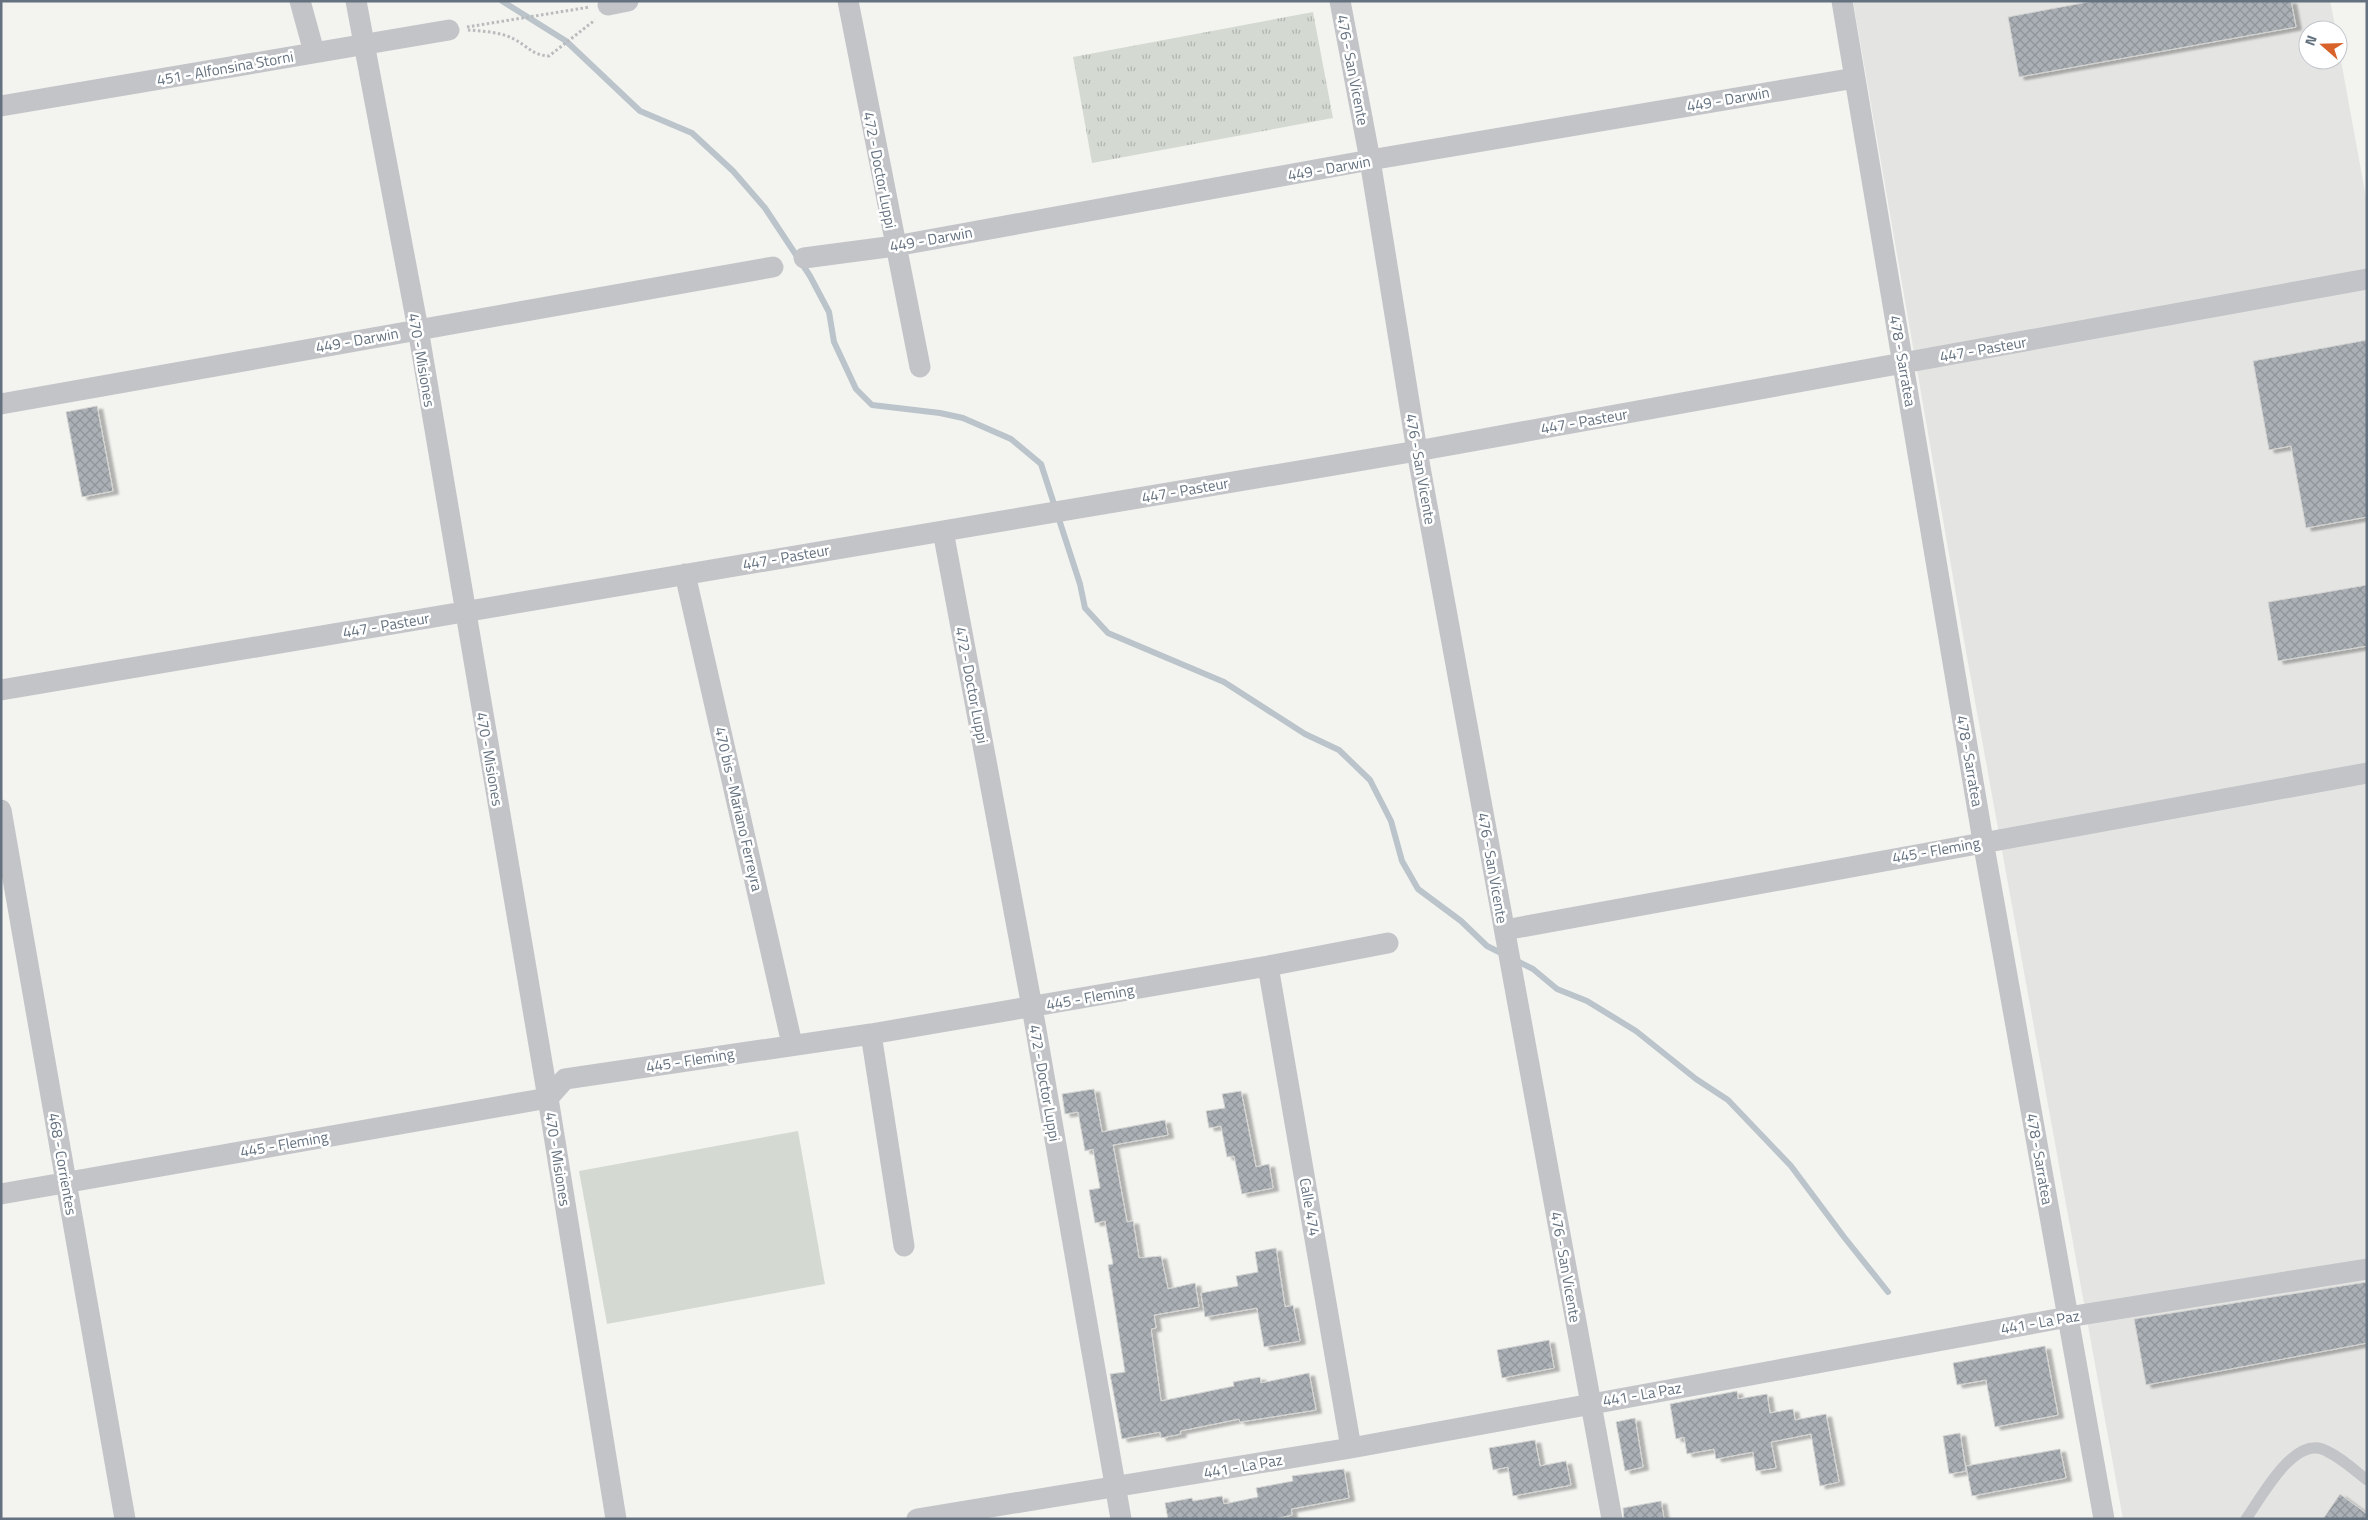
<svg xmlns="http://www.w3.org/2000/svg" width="2368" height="1520" viewBox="0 0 2368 1520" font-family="'Titillium Web',sans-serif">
<defs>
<pattern id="grass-tufts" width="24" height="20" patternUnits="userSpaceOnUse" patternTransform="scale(1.25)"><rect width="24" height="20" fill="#d4dad1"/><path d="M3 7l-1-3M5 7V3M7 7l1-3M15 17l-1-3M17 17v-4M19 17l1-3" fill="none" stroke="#b0b5af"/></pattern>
<pattern id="building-cross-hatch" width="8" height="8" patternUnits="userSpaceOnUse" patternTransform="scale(1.25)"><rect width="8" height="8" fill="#aab0b5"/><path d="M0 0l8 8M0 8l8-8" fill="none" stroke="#8e9498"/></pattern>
<filter id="shadow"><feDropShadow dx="5.5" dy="3" stdDeviation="1" flood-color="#0004"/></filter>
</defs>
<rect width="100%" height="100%" fill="#f3f4f0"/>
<path fill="#e4e5e3" d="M1853,1H2330L2336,30H2308V60H2338V44L2367,203V1519H2123L1963,635Z"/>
<path fill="url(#grass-tufts)" d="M1313,12L1333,118L1092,163L1073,57Z"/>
<path fill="#d4dad1" d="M798,1131L825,1284L607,1324L579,1171Z"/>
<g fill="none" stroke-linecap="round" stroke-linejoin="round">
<path stroke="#bac4ca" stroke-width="6" d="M502,1L566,41L640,111L692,133L733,171L765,208L810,276L829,312L834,342L856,389L872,405L940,413L963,418L1011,439L1041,464L1080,584L1085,608L1108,633L1224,682L1305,734L1339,750L1370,780L1391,821L1402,861L1418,889L1461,921L1487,946L1505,955
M1513,959L1533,969L1557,989L1587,1001L1636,1031L1696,1079L1728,1100L1791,1166L1844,1237L1888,1292"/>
</g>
<path fill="url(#building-cross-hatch)" stroke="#d5d5d3" filter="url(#shadow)" d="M2093,1H2291L2296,27L2019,77L2008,17Z
M2367,340V517L2306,528L2291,446L2269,450L2253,361Z
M97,406L113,491L82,497L66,412Z
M2367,585V646L2278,661L2268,602Z
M1094,1089L1102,1132L1165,1120L1168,1135L1113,1145L1127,1222L1133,1221L1139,1258L1161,1256L1168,1289L1195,1283L1199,1307L1154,1315L1156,1328L1151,1329L1161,1401L1234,1386L1233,1382L1260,1377L1261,1383L1309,1373L1316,1410L1240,1422L1239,1419L1180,1431L1181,1434L1161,1438L1160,1432L1122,1439L1110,1374L1125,1372L1108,1265L1113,1264L1105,1221L1095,1223L1089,1190L1100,1188L1093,1149L1085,1151L1078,1112L1065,1114L1062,1094Z
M1241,1091L1256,1167L1269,1164L1273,1188L1242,1194L1234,1156L1227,1157L1221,1126L1209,1128L1206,1111L1225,1108L1222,1094Z
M1276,1248L1285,1307L1293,1305L1300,1341L1264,1347L1257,1308L1205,1317L1201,1293L1238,1286L1236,1276L1258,1272L1255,1252Z
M2367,1282V1343L2146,1385L2134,1319Z
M1549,1340L1554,1368L1502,1378L1497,1350Z
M2045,1346L2058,1415L1995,1427L1986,1380L1957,1385L1953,1363Z
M1737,1391L1738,1399L1767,1394L1770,1413L1793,1409L1795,1420L1826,1414L1839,1482L1820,1486L1811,1434L1771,1442L1776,1468L1756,1471L1753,1452L1716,1459L1714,1449L1687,1454L1684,1437L1676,1439L1670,1404Z
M1635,1418L1643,1467L1625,1471L1616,1422Z
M1960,1433L1966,1471L1949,1474L1943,1436Z
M1535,1440L1540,1466L1566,1461L1571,1485L1513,1496L1508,1467L1493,1470L1489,1448Z
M2060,1449L2066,1478L1972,1496L1966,1466Z
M1344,1469L1349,1498L1291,1509L1292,1515L1274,1519H1168L1165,1503L1192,1498L1193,1501L1222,1496L1224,1504L1258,1497L1256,1488L1293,1481L1292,1476Z
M2340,1494L2367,1514V1519H2323Z
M1661,1501L1664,1519H1624L1623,1508Z"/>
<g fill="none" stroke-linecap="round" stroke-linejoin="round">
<path stroke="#b9bbbd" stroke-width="3" stroke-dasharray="2.5 2.5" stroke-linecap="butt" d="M467,27L590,7
M468,30C482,31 501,32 514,39C529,47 532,55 549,56L595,20"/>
<path stroke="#c2c4c8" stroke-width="11" d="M2246,1519C2261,1498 2292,1439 2322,1449C2338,1455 2353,1469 2367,1480"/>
<path stroke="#c2c4c8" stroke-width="21" d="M300,1L314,52
M356,1L418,329L548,1098L616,1519
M848,1L920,367
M1340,1L1370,160L1417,451L1612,1519
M1842,1L1983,841L2104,1519
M608,5L628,1
M1,106L449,30
M804,258L895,246L1370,160L1855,78
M1,404L773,267
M943,531L1032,1007L1121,1519
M685,574L792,1044
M1,690L1417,451L2367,279
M1,810L125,1519
M1505,930L2367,773
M1268,966L1351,1448
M871,1034L904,1246
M1,1194L548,1098L565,1079L871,1034L1268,966L1388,943
M917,1519L1351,1448L2068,1317L2367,1269"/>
</g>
<g text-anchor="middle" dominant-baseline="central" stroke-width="5" stroke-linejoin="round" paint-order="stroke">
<g font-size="15" fill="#64717f" stroke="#fff">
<text transform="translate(225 68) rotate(-10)">451 - Alfonsina Storni</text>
<text transform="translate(1353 70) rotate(79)">476 - San Vicente</text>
<text transform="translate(1728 99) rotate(-10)">449 - Darwin</text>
<text transform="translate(1329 168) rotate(-10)">449 - Darwin</text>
<text transform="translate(880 170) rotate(79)">472 - Doctor Luppi</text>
<text transform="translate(931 239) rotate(-10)">449 - Darwin</text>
<text transform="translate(357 340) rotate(-10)">449 - Darwin</text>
<text transform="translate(1983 349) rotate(-10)">447 - Pasteur</text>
<text transform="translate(422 360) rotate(80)">470 - Misiones</text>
<text transform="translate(1903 361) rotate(80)">478 - Sarratea</text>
<text transform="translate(1584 421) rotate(-10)">447 - Pasteur</text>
<text transform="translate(1421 469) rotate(80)">476 - San Vicente</text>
<text transform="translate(1185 490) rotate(-10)">447 - Pasteur</text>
<text transform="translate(786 557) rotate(-10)">447 - Pasteur</text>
<text transform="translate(386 625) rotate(-10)">447 - Pasteur</text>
<text transform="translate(972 685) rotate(79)">472 - Doctor Luppi</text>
<text transform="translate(490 759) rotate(80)">470 - Misiones</text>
<text transform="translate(1970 761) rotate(80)">478 - Sarratea</text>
<text transform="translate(739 809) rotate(77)">470 bis - Mariano Ferreyra</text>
<text transform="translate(1936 850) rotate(-10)">445 - Fleming</text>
<text transform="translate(1493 868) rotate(80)">476 - San Vicente</text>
<text transform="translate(1090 997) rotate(-10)">445 - Fleming</text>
<text transform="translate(690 1060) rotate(-9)">445 - Fleming</text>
<text transform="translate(1045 1083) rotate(80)">472 - Doctor Luppi</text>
<text transform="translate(284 1144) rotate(-10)">445 - Fleming</text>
<text transform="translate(558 1159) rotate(81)">470 - Misiones</text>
<text transform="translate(2040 1159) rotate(80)">478 - Sarratea</text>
<text transform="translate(63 1164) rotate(80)">468 - Corrientes</text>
<text transform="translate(1310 1207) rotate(80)">Calle 474</text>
<text transform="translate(1566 1267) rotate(80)">476 - San Vicente</text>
<text transform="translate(2040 1322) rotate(-10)">441 - La Paz</text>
<text transform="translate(1642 1394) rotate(-10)">441 - La Paz</text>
<text transform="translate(1243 1466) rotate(-10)">441 - La Paz</text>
</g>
</g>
<rect width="2368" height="1520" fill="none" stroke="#64717f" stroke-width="5"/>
<g transform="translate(2323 45) rotate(290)"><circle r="24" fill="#ffffff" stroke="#c1c6cc"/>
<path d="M0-4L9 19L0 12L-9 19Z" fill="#d9612a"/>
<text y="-8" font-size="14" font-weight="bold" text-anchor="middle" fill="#64717f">N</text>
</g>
</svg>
